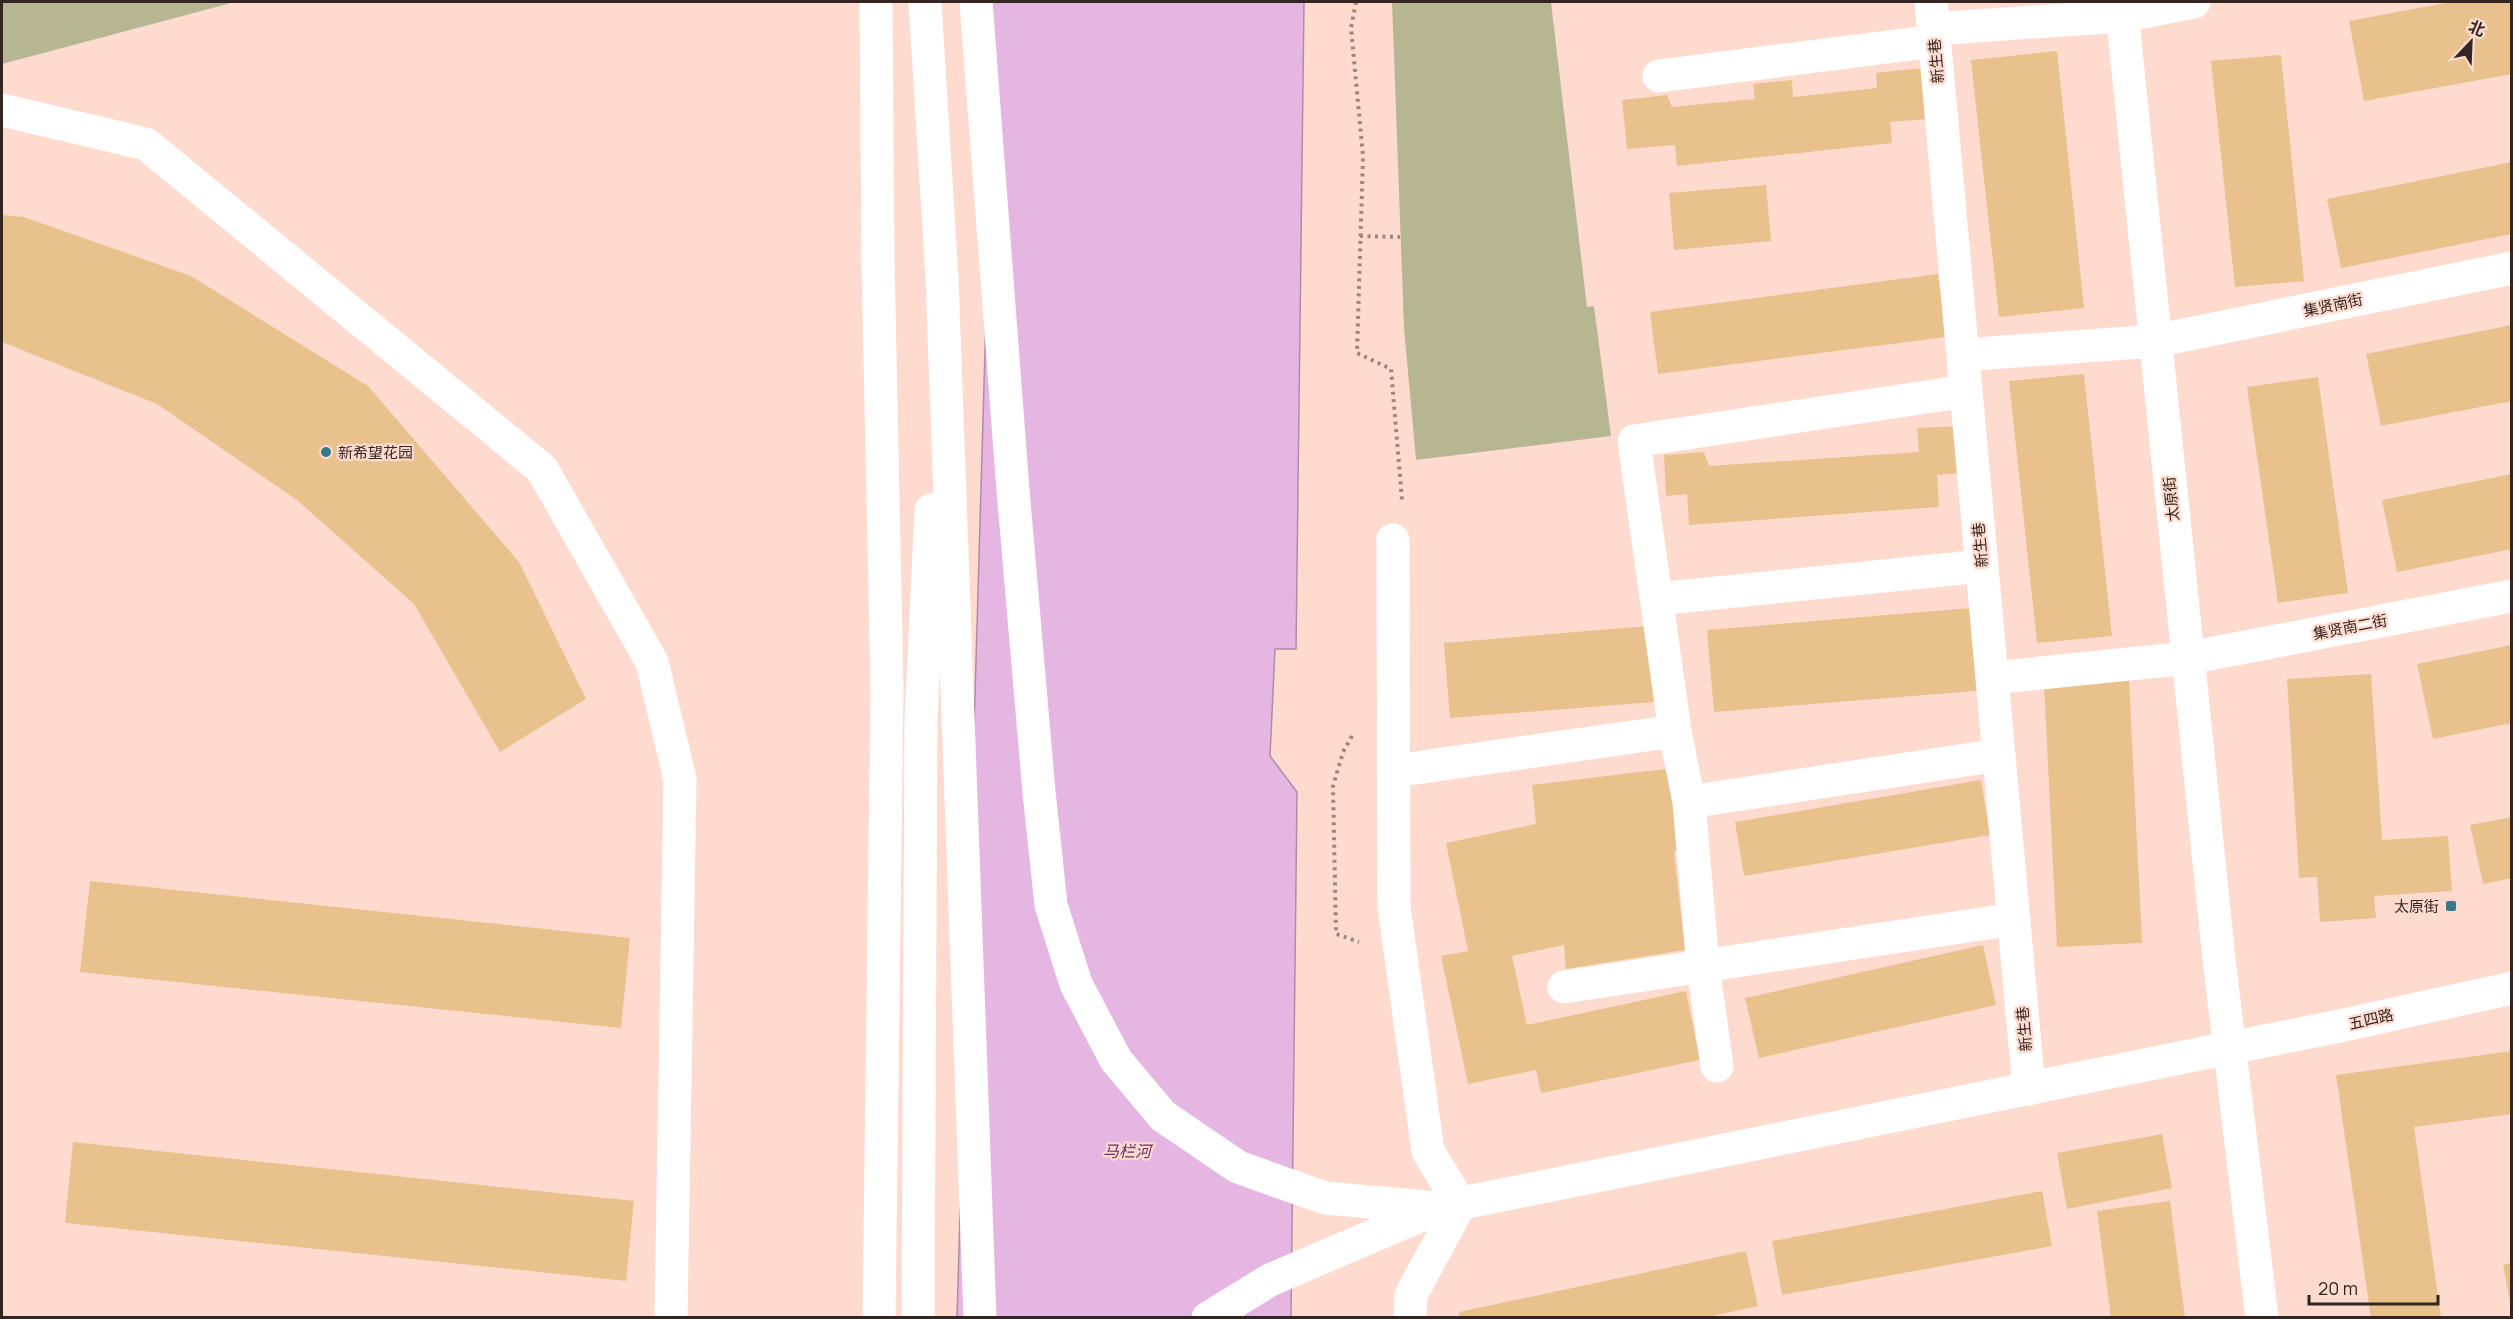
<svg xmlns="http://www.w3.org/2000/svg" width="2513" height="1319" viewBox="0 0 2513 1319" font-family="Manrope,'Noto Sans SC',sans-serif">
<rect width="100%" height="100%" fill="#ffdbcf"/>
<path fill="#b6b792" d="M2,2H235L2,64Z
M1392,2H1551L1587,307L1594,306L1611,436L1416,460L1404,328Z"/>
<path fill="#e6b6e2" stroke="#b08ba8" stroke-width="1.5" d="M987,2H1304L1296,649H1275L1270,756L1297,792L1291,1317L957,1318L987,281Z"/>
<path fill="#e8c18d" d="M2451,2H2512V74L2364,101L2349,21Z
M2057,51L2084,308L1999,317L1971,60Z
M2281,55L2304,281L2235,287L2211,61Z
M1923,68L1928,119L1890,122L1892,143L1677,166L1675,145L1627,149L1622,100L1667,95L1672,107L1755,99L1753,84L1792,80L1793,97L1877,88L1876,73Z
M2512,162V234L2341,268L2327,199Z
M1766,185L1771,241L1674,250L1669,193Z
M2,215L24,217L191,276L368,386L519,562L586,699L500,752L414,604L297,500L157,404L2,342Z
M1938,274L1946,337L1658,374L1650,312Z
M2512,325V401L2381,426L2366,354Z
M2084,374L2112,636L2037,643L2009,381Z
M2318,377L2348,593L2278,603L2247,387Z
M1959,426L1963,473L1937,475L1939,507L1689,525L1687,494L1666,496L1664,455L1704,452L1709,466L1919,452L1917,428Z
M2512,474V549L2397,572L2382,500Z
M1982,607L1988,690L1714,712L1707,630Z
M1648,626L1654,702L1450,718L1444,643Z
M2512,645V723L2433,739L2417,664Z
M2371,674L2382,840L2448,836L2452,891L2374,896L2376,918L2320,922L2317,877L2299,878L2287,679Z
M2129,680L2142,943L2057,947L2044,684Z
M1673,768L1684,849L1674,851L1685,950L1566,969L1564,945L1512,956L1527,1025L1686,991L1700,1060L1541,1093L1536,1070L1468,1084L1441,956L1468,951L1446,843L1536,824L1532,785Z
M1981,780L1990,835L1744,876L1735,822Z
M2512,817V878L2483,884L2470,825Z
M90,881L630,938L621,1028L80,972Z
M1983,945L1996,1005L1759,1058L1745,998Z
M2512,1051V1114L2414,1127L2441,1318H2371L2336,1075Z
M2162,1134L2172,1188L2067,1209L2057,1153Z
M73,1142L634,1201L626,1281L65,1223Z
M2042,1191L2052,1246L1782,1295L1772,1241Z
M2170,1201L2185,1318H2111L2097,1211Z
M1746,1251L1758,1306L1703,1318H1460L1459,1312Z
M2512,1263V1301H2510L2503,1265Z"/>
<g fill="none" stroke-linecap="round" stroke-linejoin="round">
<path stroke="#9e857d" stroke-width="4" stroke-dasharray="3 4.5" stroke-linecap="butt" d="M1356,2L1351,28L1363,156L1357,353L1391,369L1402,500L1399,501
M1360,236L1400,237
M1352,736L1343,752L1333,786L1336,934L1359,942"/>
<path stroke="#fff" stroke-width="33" d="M1931,2L2029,1089
M2121,2L2219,959L2262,1318
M1933,29L2122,16L2194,2
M1659,76L1935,41
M2,110L146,144L542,469L652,662L680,779L671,1318
M1963,355L2155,341L2512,268
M1393,540L1394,907L1428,1151L1460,1204L1411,1295L1410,1318
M1657,599L1982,566
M1992,678L2188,658L2512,596
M1394,771L1675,731
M1689,802L1999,755
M1564,987L2014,919
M1717,1066L1703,966L1689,802L1675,731L1634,441L1966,391"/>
<path stroke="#fff" stroke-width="33" d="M876,2L878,262L887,688L879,1318
M2229,1048L2335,1027L2512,988"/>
<path stroke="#fff" stroke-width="33" d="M925,2L942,278L980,1318
M976,2L1013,490L1039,792L1051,905L1076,984L1116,1060L1163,1116L1238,1167L1325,1198L1438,1208
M918,1318L921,720L931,510
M1208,1318L1270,1280L1438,1208L2229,1048"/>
</g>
<g fill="#357a88" stroke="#ffdbcf" stroke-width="2">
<circle cx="326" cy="452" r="6"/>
<rect x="2445" y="900" width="12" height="12" rx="3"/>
</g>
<g text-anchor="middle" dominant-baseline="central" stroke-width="4.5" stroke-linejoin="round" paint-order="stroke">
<g font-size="15" fill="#332622" stroke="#ffdbcf">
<text transform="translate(1936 61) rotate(-95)">新生巷</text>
<text transform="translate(2333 305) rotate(-12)">集贤南街</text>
<text transform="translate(2171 499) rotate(-96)">太原街</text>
<text transform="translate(1980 545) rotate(-95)">新生巷</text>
<text transform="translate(2350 627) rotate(-11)">集贤南二街</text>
<text transform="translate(2371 1019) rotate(-13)">五四路</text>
<text transform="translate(2024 1029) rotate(-95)">新生巷</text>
</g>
<g font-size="15" fill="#332622" stroke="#ffdbcf" text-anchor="start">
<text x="338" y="452">新希望花园</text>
<text x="2439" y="906" text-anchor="end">太原街</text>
</g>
<g font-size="16" font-style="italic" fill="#662e64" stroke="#ffdbcf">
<text x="1127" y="1151">马栏河</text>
</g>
</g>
<rect width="2513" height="1319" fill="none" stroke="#332622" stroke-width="6"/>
<g transform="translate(2471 42) rotate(23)" stroke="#ffdbcf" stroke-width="4.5" paint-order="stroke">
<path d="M0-4.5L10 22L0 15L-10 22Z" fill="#332622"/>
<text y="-9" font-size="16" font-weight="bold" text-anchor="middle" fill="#332622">北</text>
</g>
<path d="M2309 1295v9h129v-9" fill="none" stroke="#332622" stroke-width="3"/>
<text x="2318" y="1295" font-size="18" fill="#332622" stroke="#ffdbcf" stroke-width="4.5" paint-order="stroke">20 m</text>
</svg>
